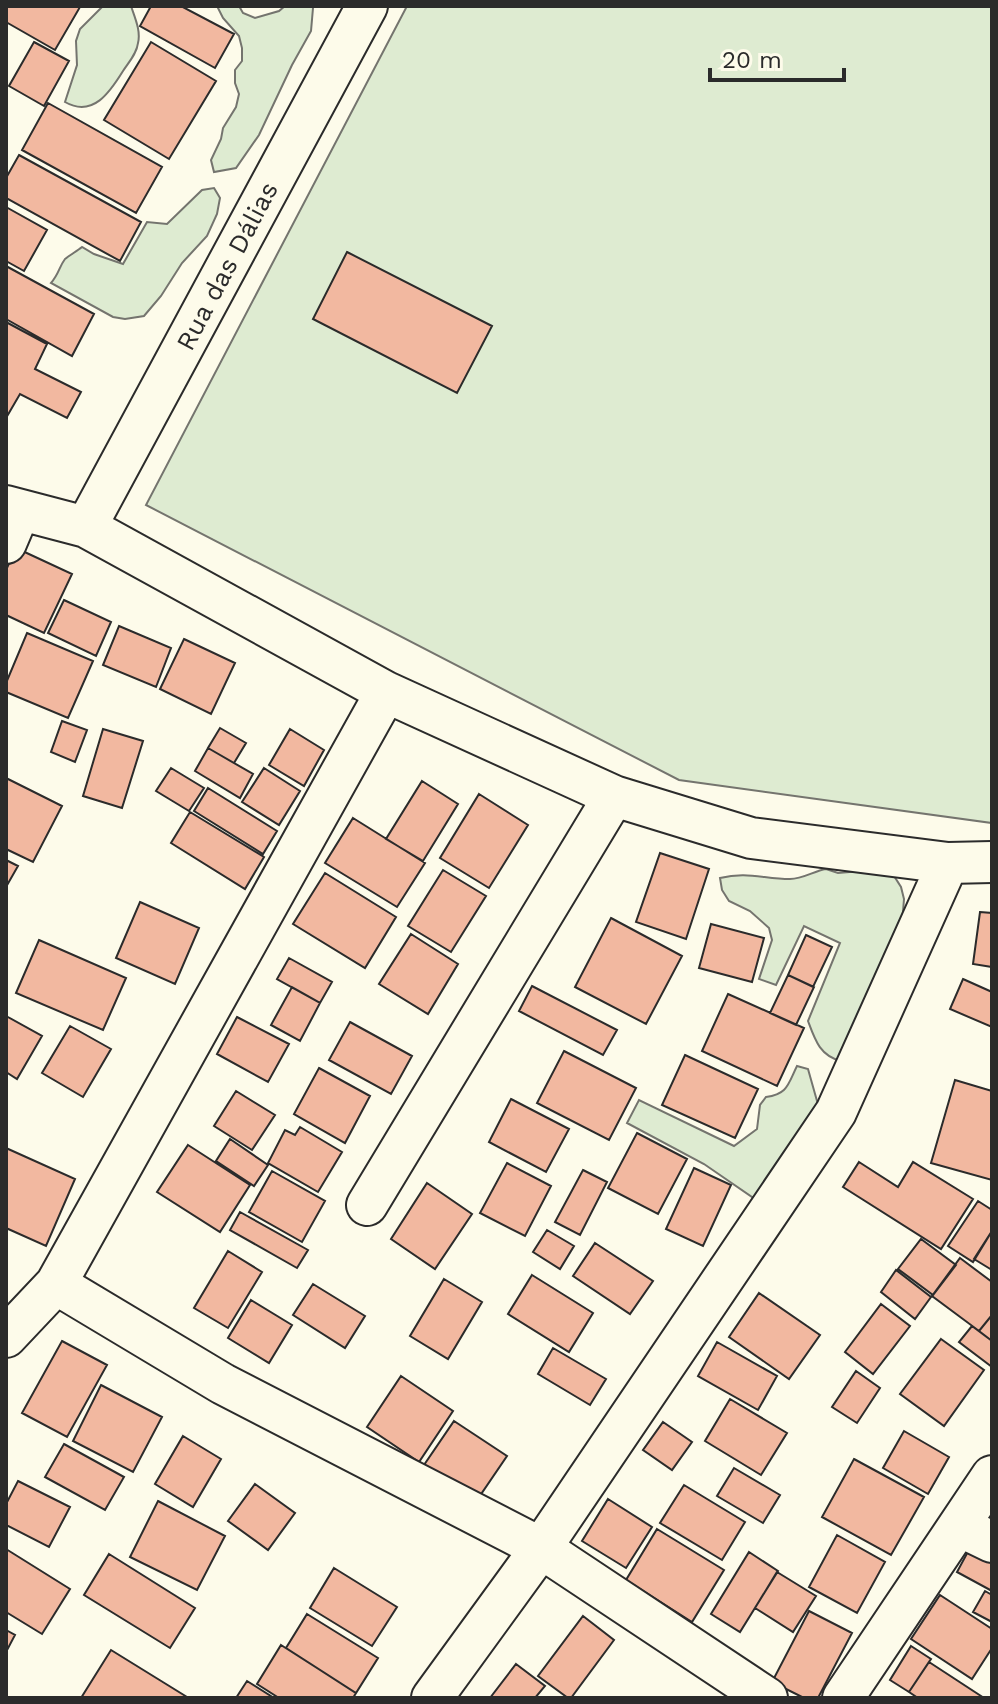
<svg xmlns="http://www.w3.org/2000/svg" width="998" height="1704" viewBox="0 0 998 1704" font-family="'Work Sans',sans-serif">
<rect width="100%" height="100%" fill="#fdfbea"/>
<path fill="#deebd1" stroke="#74746e" stroke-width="2" d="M103,6H131C135,18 141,31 138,43C137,53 129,62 123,71C110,92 93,118 65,102L77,65L76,41L80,29Z
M217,6H239L243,13L255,18L279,11L285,6H312L313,8L311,31L292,65L259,135L236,168L214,172L211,160L221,139L223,128L236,107L239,94L235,83V70L242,61V48L239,36L223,18Z
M407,6H992V823L679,780L146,505Z
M214,188L220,198L217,214L207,236L182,263L161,296L144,316L125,319L113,317L51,283C59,274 59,267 65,259C70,255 77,251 82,247L94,254L123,264L147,222L167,224L202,190Z
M826,869L838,873L885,869L894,876L901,887L904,899L901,937L841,1061C820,1056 815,1040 808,1021L840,943L804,926L776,985L759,979L772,940L769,928L750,911L729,901L722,890L720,878C747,871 764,879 790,879C803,879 814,871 826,869Z
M797,1066L808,1069L819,1108L755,1199L704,1164L627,1123L639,1100L734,1146L757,1129L760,1105L766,1097C788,1094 788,1084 797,1066Z"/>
<path fill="#f2b8a0" stroke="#2b2b2b" stroke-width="2" d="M6,6H78L80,7L55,50L6,22Z
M151,6H181L234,34L215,68L140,26Z
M34,42L69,61L44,106L9,86Z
M151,42L216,81L169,159L104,120Z
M48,103L162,167L136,213L22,150Z
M19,155L141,222L120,261L6,198V178Z
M6,207L47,230L24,271L6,261Z
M347,252L492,326L457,393L313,319Z
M6,266L94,314L72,356L6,319Z
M6,322L47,344L35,369L81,392L67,418L20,394L6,418Z
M16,548L72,574L44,633L6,615V570Z
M64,600L111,622L96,656L48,633Z
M119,626L171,648L156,687L103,665Z
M27,633L93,661L68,718L6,692V683Z
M184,639L235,663L211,714L160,689Z
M62,721L87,730L75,762L51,752Z
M220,728L246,743L234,763L208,748Z
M103,729L143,741L122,808L83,796Z
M290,729L324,750L304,786L269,765Z
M208,748L253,774L240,798L195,771Z
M171,768L204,788L189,811L156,791Z
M264,768L300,791L279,825L242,802Z
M6,778L62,806L33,862L6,849Z
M422,781L458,804L423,861L386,839Z
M208,788L277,831L263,854L194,811Z
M479,794L528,825L489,888L440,858Z
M190,812L264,857L245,889L171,843Z
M353,818L425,863L397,907L325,863Z
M660,853L709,869L686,939L636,922Z
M6,860L18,866L6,887Z
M443,870L486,896L451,952L408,926Z
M325,873L396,917L365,968L293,924Z
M140,902L199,928L175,984L116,958Z
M980,912L992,913V967L973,964Z
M611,918L682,956L646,1024L575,987Z
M711,924L764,938L752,982L699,968Z
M411,934L458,964L428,1014L379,984Z
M806,935L832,947L813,987L788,975Z
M39,940L126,978L103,1030L16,993Z
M289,958L332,982L320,1003L277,979Z
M788,975L814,987L796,1025L770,1013Z
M963,979L992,992V1027L950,1009Z
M532,986L617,1030L603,1055L519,1011Z
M292,987L320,1003L300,1041L271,1025Z
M728,994L804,1028L777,1086L702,1051Z
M6,1016L42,1036L17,1079L6,1072Z
M237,1017L289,1044L268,1082L217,1054Z
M350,1022L412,1056L391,1094L329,1060Z
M70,1026L111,1049L83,1097L42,1073Z
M564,1051L636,1088L609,1140L537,1103Z
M685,1055L758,1089L735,1138L662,1105Z
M319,1068L370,1096L345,1143L294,1114Z
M955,1080L992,1091V1180L931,1163Z
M236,1091L275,1115L252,1150L214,1126Z
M511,1099L569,1129L546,1172L489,1142Z
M300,1127L342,1152L318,1192L268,1163L285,1130L295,1135Z
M637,1133L687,1159L658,1214L608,1188Z
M230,1139L268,1165L254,1186L216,1161Z
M188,1145L250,1185L220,1232L157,1192Z
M6,1148L75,1179L46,1246L6,1228Z
M859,1162L898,1187L913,1162L973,1199L941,1249L843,1187Z
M507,1163L551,1186L525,1236L480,1213Z
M694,1168L731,1185L703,1246L666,1229Z
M583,1170L607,1182L580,1235L555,1222Z
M272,1171L325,1201L302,1242L249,1212Z
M427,1183L472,1214L435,1269L391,1239Z
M978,1201L992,1210V1231L973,1262L948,1246Z
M240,1212L308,1250L297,1268L230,1230Z
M547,1230L574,1246L560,1269L533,1252Z
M992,1231V1270L974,1259Z
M921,1239L956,1265L933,1295L898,1269Z
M595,1243L653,1281L630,1314L573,1276Z
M228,1251L262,1272L228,1328L194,1308Z
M960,1258L992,1282V1315L979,1331L932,1296Z
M896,1270L931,1297L915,1319L881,1292Z
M532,1275L593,1313L569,1352L508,1314Z
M444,1279L482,1302L448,1359L410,1336Z
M313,1284L365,1316L345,1348L293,1315Z
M759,1293L820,1335L789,1379L729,1337Z
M251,1300L292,1325L269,1363L228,1338Z
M881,1304L910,1326L873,1374L845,1352Z
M992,1315V1341L979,1331Z
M972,1326L992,1341V1367L959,1342Z
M941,1339L984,1370L944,1426L900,1394Z
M62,1341L107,1365L67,1437L22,1413Z
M717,1342L777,1376L758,1410L698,1376Z
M553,1348L606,1379L590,1405L538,1374Z
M856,1371L880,1388L857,1423L832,1407Z
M401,1376L453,1411L419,1462L367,1427Z
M101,1385L162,1417L133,1472L73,1441Z
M730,1399L787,1433L761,1475L705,1441Z
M454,1421L507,1456L477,1500L424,1465Z
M663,1422L692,1442L672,1470L643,1450Z
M904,1431L949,1457L928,1494L883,1468Z
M183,1436L221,1459L193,1507L155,1484Z
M64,1444L124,1477L105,1510L45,1477Z
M854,1459L924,1497L891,1555L822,1517Z
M734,1468L780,1495L763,1523L717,1496Z
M18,1481L70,1507L49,1547L6,1525V1504Z
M255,1484L295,1513L268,1550L228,1521Z
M684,1485L745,1522L722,1560L660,1523Z
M608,1499L652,1527L626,1568L582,1541Z
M158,1501L225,1536L197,1590L130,1557Z
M657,1529L724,1570L692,1622L626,1580Z
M837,1535L885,1562L857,1613L809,1587Z
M971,1546L992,1557V1591L957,1572Z
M6,1549L70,1589L42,1634L6,1612Z
M749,1552L778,1571L740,1632L711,1614Z
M109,1554L195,1608L170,1648L84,1595Z
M334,1568L397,1607L372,1646L310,1608Z
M777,1572L816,1596L793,1632L755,1608Z
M985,1591L992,1595V1622L973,1612Z
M940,1595L992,1629V1648L972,1679L911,1639Z
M809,1611L852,1633L818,1698H804L772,1682Z
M307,1614L378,1658L356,1693L286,1648Z
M583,1616L614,1640L571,1698H568L538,1676Z
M6,1630L15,1635L6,1652Z
M281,1645L356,1693L353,1698H279L257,1684Z
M911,1646L931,1659L909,1692L890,1680Z
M111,1650L187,1697V1698H81Z
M929,1662L984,1698H918L909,1692Z
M516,1664L545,1686L535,1698H490Z
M247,1681L274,1698H236Z"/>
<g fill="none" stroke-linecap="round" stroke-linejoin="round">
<g stroke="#2b2b2b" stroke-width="44">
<path id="street" d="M6,506L86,527L386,692L614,796L751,838L948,863L992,862
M86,527L367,6
M6,543L20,510
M367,1205L614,796
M56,1284L223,1384L541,1548L767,1698
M6,1337L56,1284L386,692
M959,1526L992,1542
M432,1698L541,1548L836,1112L948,863
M843,1698L992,1476"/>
</g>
<use href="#street" stroke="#fdfbea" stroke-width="40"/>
</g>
<g text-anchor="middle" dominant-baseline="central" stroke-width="6" stroke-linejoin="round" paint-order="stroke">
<g font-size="26" fill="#2b2b2b" stroke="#fdfbea">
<text transform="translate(227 266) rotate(-62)">Rua das Dálias</text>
</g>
</g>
<rect width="998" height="1704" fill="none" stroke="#2b2b2b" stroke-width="16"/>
<path d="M710 68v12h134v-12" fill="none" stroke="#2b2b2b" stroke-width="4"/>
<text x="722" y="68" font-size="24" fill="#2b2b2b" stroke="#fdfbea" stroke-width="6" paint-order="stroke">20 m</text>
</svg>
